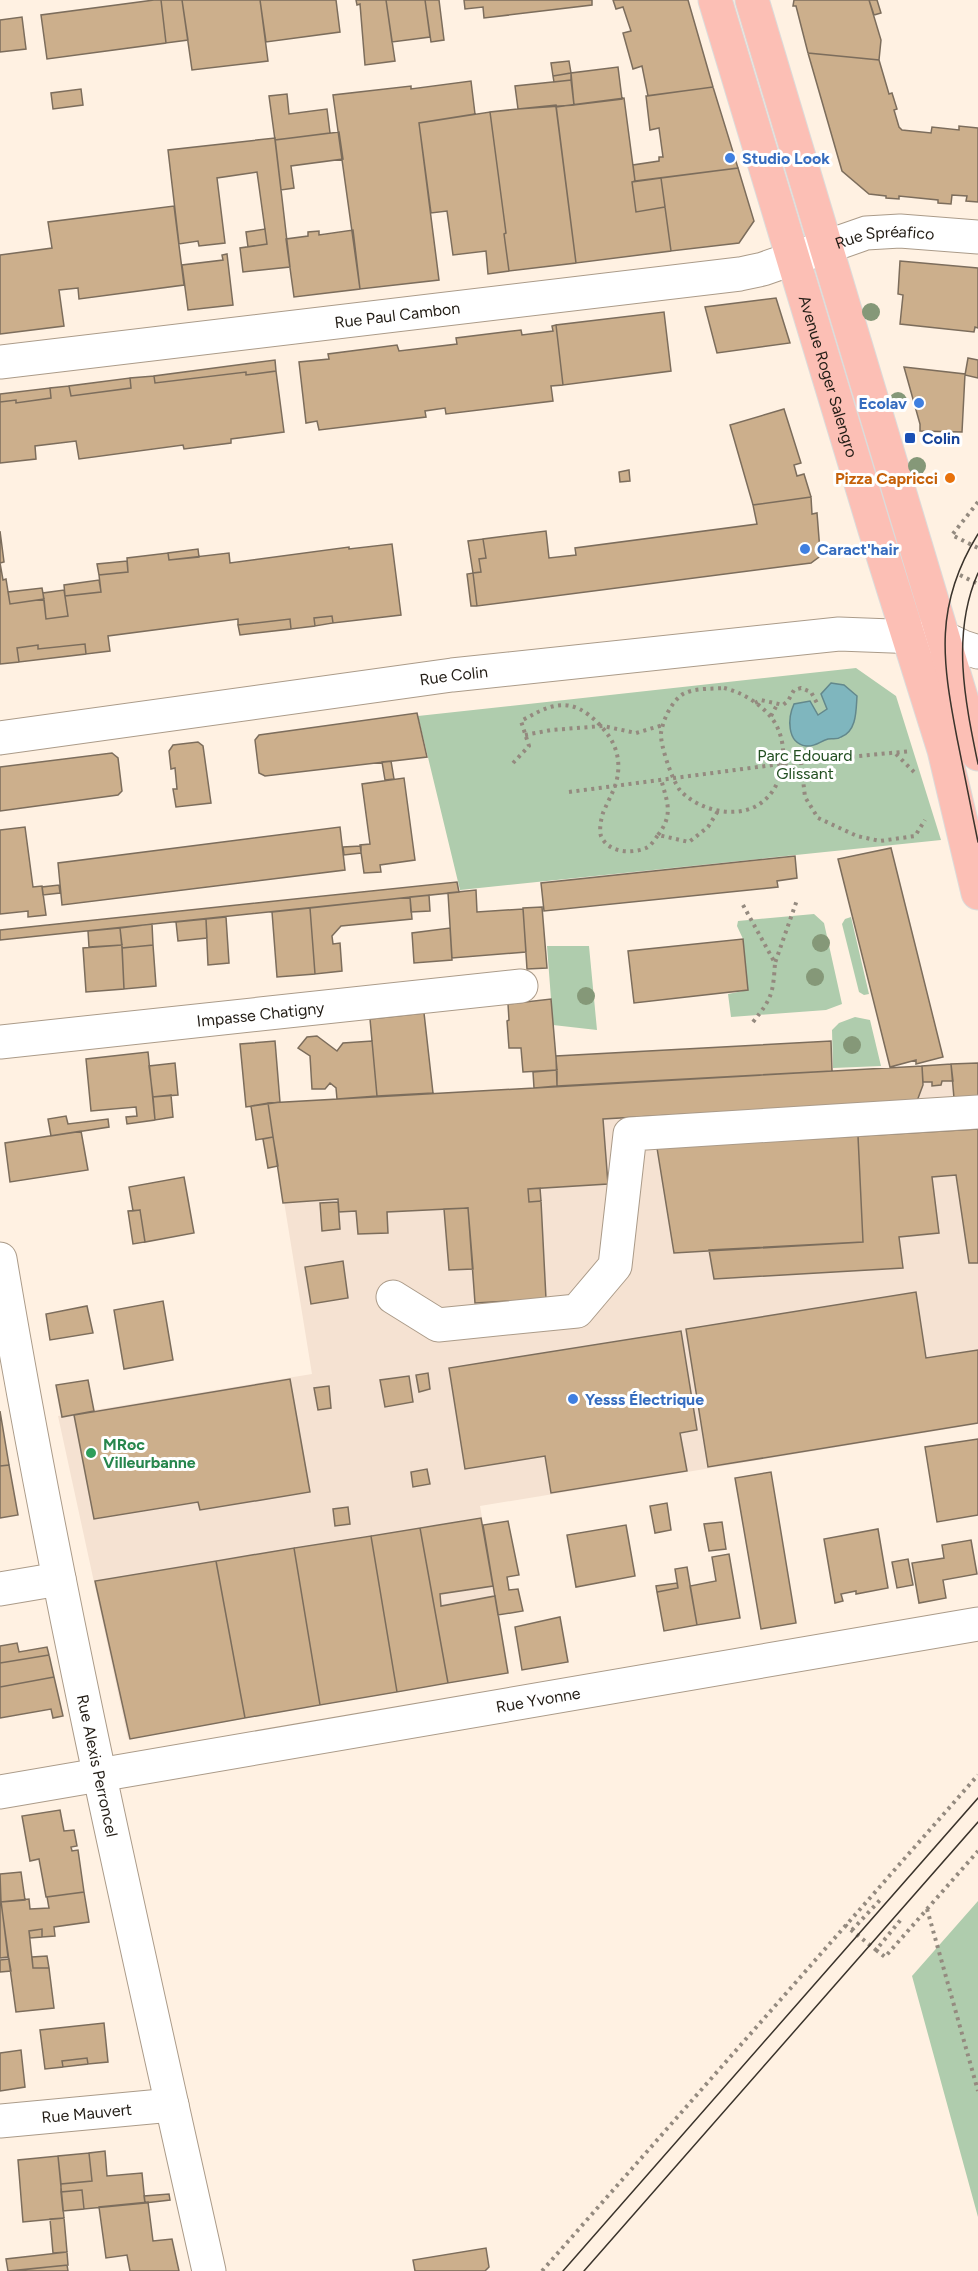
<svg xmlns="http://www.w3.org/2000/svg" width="978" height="2271" viewBox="0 0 978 2271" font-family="Figtree,sans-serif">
<rect width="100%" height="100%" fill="#fff1e2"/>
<path fill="#f5e2d2" d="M978,1063V1424L480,1506L509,1672L128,1739L58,1416L312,1374L268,1103Z"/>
<path fill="#afccad" d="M856,668L896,696L941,840L460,890L418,716Z
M814,914L824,923L842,1004L826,1010L731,1017L728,994L748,990L743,939L737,926L738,921Z
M851,917L869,994L864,995L859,992L842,924L845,919Z
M547,946H589L597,1030L553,1025Z
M855,1017L870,1020L881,1066L833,1068L832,1030L839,1023Z
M978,1901V2217L912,1976Z"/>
<path fill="#7fb6be" stroke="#63888c" stroke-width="1.5" d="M831,683L844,685L857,696C856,710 857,731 841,737C837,740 832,738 828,739C820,741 816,747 806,746C786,743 788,717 794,704L810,701L818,715L827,709L821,694Z"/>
<path fill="#ccaf8c" stroke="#7c6d5c" stroke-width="1.5" d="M154,0H161L166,43L47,59L41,15Z
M161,0H182L188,40L166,43Z
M182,0H260L268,61L192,70Z
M260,0H336L340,32L266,42Z
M356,0H386L395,61L365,65L360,4L357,5Z
M386,0H425L430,37L392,42Z
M425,0H439L444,40L431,42Z
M464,0H592V5L484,18L483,7L465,9Z
M613,0H688L713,87L648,96L642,66L633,69L623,33L631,31L623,7L616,9Z
M794,0H869L881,40L879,60L808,53L796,6H793Z
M869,0H877L881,13L874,15Z
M22,17L26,49L0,52V20Z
M808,53L879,60L889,94L892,93L897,109L894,110L899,127L902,130L931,133L932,127L959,130V126L978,128V202L966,201L967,196L952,195L951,204L938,203V200L899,196V199L886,198V196L869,194L842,171Z
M569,61L571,73L553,76L551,63Z
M618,67L622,99L574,105L571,73Z
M571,73V80L554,82L553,76Z
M571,80L574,105L518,109L515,86Z
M471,81L475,114L419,123L439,280L360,289L333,95L411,86V89Z
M713,87L738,168L635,181L633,165L659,161V157H663L659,128L650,130L646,96Z
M81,89L83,105L53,109L51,93Z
M287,94L289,114L327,109L330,133L275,140L269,96Z
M624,98L635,181L632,182L636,212L665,207L671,251L576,263L556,107Z
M556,105L576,263L509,271L504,234L506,233L490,112Z
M490,112L506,233L504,234L509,271L488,274L486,251L453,255L447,211L431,213L419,123Z
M339,132L343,159L291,166L294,188L281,190L275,140Z
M275,138L290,267L243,272L240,248L267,244L257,172L217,178L225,243L199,246L198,241L179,244L168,150Z
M738,168L754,221L739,243L671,251L661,178Z
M661,178L665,207L636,212L632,182Z
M174,206L184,285L79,299L78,288L59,290L64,326L0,334V255L52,248L48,222Z
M265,229L267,244L248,247L246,232Z
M353,230L360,289L294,297L286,239L308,236V232L319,231V235Z
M227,254L233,305L188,310L182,265L223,260L222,255Z
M900,261L978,268V328L975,327L974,332L900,324L903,295L898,294Z
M776,298L790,343L717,353L705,307Z
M664,312L671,371L563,385L556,325Z
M556,325L563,385L551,386L553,401L446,414L445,408L425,411L426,417L319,430L317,421L306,423L299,362L329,359L328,354L397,345L399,351L457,344L456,338L521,330L522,335L553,331L552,326Z
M968,358L978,360V378L965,375Z
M275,360L276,371L246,375V372L155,383L154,376Z
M904,367L965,374L962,432L920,431V424Z
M276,371L284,432L231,439V443L184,449L183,445L79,459L76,441L35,446L36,459L0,463V402L16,400V403L51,398L50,388L69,386L71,396L131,388L130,378L154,376L155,383L246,372V375Z
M130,378L131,388L71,396L69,386Z
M50,388L51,398L16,403V400L0,402V394Z
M784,409L801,463L794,465L797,476L804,474L811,497L753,505L730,425Z
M629,470L630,481L620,482L619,472Z
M811,497L812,514L817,513L820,551L819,557L811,563L477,606L473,573L481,572L479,559L486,558L483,539L546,531L549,558L576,555L575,548L757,524L753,505Z
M0,531L4,562L0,563L3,580L6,579L10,604L44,599L46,619L68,616L65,596L101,592L99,575L128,572L127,558L168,553L169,560L229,553L230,563L349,547V549L392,544L401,615L333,623L332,616L314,618L315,626L291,629L290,619L238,625V619L108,636L110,651L86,654L85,644L38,649V645L17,648L19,662L0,664Z
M483,539L486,558L479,559L481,572L473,573L468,541Z
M198,549L199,557L169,560L168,553Z
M127,561L128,572L99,575L97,564Z
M473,573L477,606H471L467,574Z
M99,580L101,592L65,596L64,585Z
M42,588L44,599L10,604L8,592Z
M64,590L68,616L46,619L43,593Z
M332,616L333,623L315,626L314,618Z
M290,619L291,629L240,635L238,625Z
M85,644L86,654L19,662L17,648L38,645V649Z
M417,713L427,757L265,776L259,773L255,740L259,735Z
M198,742L203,746L211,803L176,807L173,789H177L175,768L171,769L169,751L173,745Z
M112,753L118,758L122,791L118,795L0,811V767Z
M391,761L394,779L385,780L382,762Z
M404,778L415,860L380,865L381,872L364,873L360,845L370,844L362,784Z
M25,827L33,887L42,886L46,915L28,917V911L0,914V830Z
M340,827L345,870L62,905L58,863Z
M361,846V853L344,855L343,847Z
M891,848L943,1057L916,1064V1060L890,1067L838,859Z
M795,856L797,878L777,881L778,887L544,911L541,883Z
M457,882L459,892L0,940V930Z
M59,885L60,893L43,895L42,887Z
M476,890L477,912L523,909L526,952L452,958L448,893Z
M429,895L430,911L411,912L410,897Z
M410,897L412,919L341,926L332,936L333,944L340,943L342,971L315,974L310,908Z
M542,907L547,968L527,969L523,908Z
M310,908L315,974L277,977L272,912Z
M226,917L229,963L208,965L206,919Z
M206,919L207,938L178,941L176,922Z
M152,924L153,945L122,948L120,928Z
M120,928L122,945L89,947L88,931Z
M450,928L452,960L414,963L412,933Z
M743,939L748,990L634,1003L628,951Z
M122,945L124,989L86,992L83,948Z
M153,945L156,986L124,989L122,948Z
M551,999L557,1070L523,1072L521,1048H509L507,1021L509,1020L508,1004Z
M424,1013L433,1093L377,1096L370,1019Z
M317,1036L337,1051L343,1043L372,1041L377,1096L337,1099L336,1088L330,1083L325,1089H312L310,1056L298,1048L307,1037Z
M275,1041L280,1102L246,1107L240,1044Z
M831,1041L832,1071L557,1086L556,1056Z
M148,1052L155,1120L127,1124L126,1117L137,1116L136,1107L91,1111L86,1059Z
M175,1063L178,1095L153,1097L149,1066Z
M978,1063V1097L954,1098L951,1064Z
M951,1064L953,1081H942L941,1085L932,1086V1082H923L922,1066Z
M922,1066L923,1085L917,1101L603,1119L608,1184L528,1189L529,1202L541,1201L546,1299L475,1303L468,1208L387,1212L388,1233L358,1234L356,1211L339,1212L338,1199L283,1203L268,1103Z
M557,1070V1086L534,1088L533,1072Z
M171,1095L173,1117L155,1120L153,1097Z
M268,1103L273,1137L256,1140L251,1106Z
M66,1116L68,1124L108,1119L109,1127L51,1136L48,1119Z
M978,1129V1263H969L956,1175L932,1177L939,1233L899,1237L903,1268L714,1279L709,1250L863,1242L858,1136Z
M81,1131L88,1170L10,1182L5,1143Z
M858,1136L863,1242L674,1253L657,1148Z
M273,1137L278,1166L268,1168L263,1139Z
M184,1177L194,1233L145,1242L140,1210L133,1211L129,1187Z
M540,1188L541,1201L529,1202L528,1189Z
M338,1202L340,1229L322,1231L320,1203Z
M468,1208L473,1269L449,1270L444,1209Z
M140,1210L145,1242L133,1244L128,1211Z
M343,1261L348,1298L311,1304L305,1267Z
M916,1292L926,1358L978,1350V1423L708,1467L686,1329Z
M163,1301L173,1360L124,1369L114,1310Z
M87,1306L93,1333L50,1340L46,1314Z
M681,1331L697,1430L680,1433L687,1471L551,1493L545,1456L465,1469L449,1368Z
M428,1373L430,1389L419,1392L416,1375Z
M409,1376L413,1402L385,1407L380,1380Z
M290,1379L310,1492L200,1510L198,1502L94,1519L74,1415Z
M88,1380L94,1411L62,1417L56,1385Z
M329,1386L331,1408L318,1410L314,1388Z
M0,1411L9,1465L0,1466Z
M978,1439V1515L937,1522L925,1447Z
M9,1465L18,1515L0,1518V1466Z
M427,1469L430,1484L413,1487L411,1472Z
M771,1472L796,1623L761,1629L735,1478Z
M667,1503L671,1530L655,1533L650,1506Z
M348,1507L350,1524L335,1526L333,1509Z
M481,1518L493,1586L440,1594L441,1606L495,1596L508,1673L448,1683L420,1528Z
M508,1521L519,1575L507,1577L509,1590L518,1589L523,1611L498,1615L483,1525Z
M722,1522L726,1549L709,1551L704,1524Z
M626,1525L635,1576L576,1587L567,1535Z
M420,1528L448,1683L397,1692L371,1536Z
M878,1529L888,1588L856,1594V1591L841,1594L843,1601L835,1603L824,1539Z
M371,1536L397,1692L320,1705L294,1548Z
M971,1540L977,1574L943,1580L946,1598L919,1603L912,1563L944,1558L942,1545Z
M294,1548L320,1705L245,1718L216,1561Z
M729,1554L740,1618L697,1625L690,1586L716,1581L712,1557Z
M908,1559L913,1585L897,1588L892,1562Z
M216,1561L245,1718L130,1739L95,1581Z
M687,1567L697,1625L664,1631L657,1592L678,1588L675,1569Z
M677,1583L678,1588L657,1592L656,1586Z
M560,1617L568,1662L522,1670L515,1627Z
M17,1643L19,1652L47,1647L49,1655L0,1663V1646Z
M49,1655L54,1677L0,1687V1663Z
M54,1677L63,1716L53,1718L51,1709L0,1718V1687Z
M60,1810L64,1831L74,1830L77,1846L71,1847L72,1851L78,1850L84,1892L46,1897L39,1859L30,1861L22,1816Z
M21,1872L25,1900L1,1902L0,1874Z
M84,1892L89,1922L54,1927L55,1936L42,1937V1929L29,1931L33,1968H49L54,2008L16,2012L1,1902L29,1899L30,1909L49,1908L47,1897Z
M0,1893L8,1957L0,1958Z
M42,1929V1937L30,1938L29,1931Z
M47,1956L49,1968H33L32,1957Z
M9,1959L11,1971L0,1972V1960Z
M104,2023L108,2062L88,2064L87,2058L62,2061L63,2067L45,2069L40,2030Z
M21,2050L25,2087L0,2091V2053Z
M87,2058L88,2064L63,2067L62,2061Z
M105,2151L107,2176L142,2173L145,2203L84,2209L82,2190L61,2192V2184L92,2181L89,2153Z
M89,2153L92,2181L61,2184L58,2156Z
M58,2156L64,2218L23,2222L18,2160Z
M82,2190L84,2209L63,2211L61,2192Z
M169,2194L170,2200L145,2203L144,2196Z
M148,2202L153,2241L172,2239L179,2271H130L127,2255L106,2258L99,2207Z
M64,2218L67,2252L53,2253L50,2219Z
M486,2248L489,2267L485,2271H415L413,2260Z
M67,2252L68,2265L8,2271L6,2259Z
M67,2265L68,2271H12Z"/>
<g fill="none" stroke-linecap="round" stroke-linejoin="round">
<g stroke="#ab9b89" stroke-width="35">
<g id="minor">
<path id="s1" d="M0,362L740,274L763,269L866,233L900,231L978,237"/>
<path id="s2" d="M0,738L452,675L839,634L944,638L963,647L978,652"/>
<path id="s3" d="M0,1042L521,986"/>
<path id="s4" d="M0,1259C57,1599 134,1935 209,2271"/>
<path d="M393,1297L438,1325L577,1311L615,1266L630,1134L978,1112"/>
<path d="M0,1589L59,1579"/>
<path id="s5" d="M0,1792L978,1624"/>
<path id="s6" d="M0,2121L172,2105"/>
</g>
</g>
<g stroke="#dcdbda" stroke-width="35">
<g id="major">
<path id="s7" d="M715,0L875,530L944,750L978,893"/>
<path d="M752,0L978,754"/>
</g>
</g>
<path stroke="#948a7f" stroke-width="4" stroke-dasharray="3 4.5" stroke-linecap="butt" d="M978,502L952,535L978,548
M960,575L978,584
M724,688C741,692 758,702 770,716C794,744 785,800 746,810C724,816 694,807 679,789C672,779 660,745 661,733C663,720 671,702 683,694C694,688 711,689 724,688Z
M755,703L761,700L783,705L788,701L794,690L801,688L811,692L818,705
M771,716L778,703
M525,735L551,730L603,726L636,733L663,725
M896,754L914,772
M801,762L805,797L818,818L857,836L880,841L915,836L925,820
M513,763L529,746L521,721C545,708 564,696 589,715C611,733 624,754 616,783C613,793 607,803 603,813C601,819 599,830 601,836C608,853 632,854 646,848C651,846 655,839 658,835L689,842L708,827L718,811
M569,792L788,763L911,751
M658,835C674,814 667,802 661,779
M743,905L775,963L797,900
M753,1022C772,998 773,994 775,963
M927,1909L978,2091
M845,1925L876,1950L903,1917
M852,1930L880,1900
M876,1950L885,1957L978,1851
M542,2271L978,1775"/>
<use href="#minor" stroke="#fff" stroke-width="33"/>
<use href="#major" stroke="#fcbfb5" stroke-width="33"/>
<path stroke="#3a332b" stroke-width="1.5" d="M978,534C934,605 942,660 957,738C964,772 971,807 978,842
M978,573C951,634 965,701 978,764
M563,2271L978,1798
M584,2271L978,1822"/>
</g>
<g fill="#859878">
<circle cx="871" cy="312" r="9"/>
<circle cx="898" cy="401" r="9"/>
<circle cx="917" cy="466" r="9"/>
<circle cx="821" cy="943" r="9"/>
<circle cx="815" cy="977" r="9"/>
<circle cx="586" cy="996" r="9"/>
<circle cx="852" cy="1045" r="9"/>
</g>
<g fill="#3f7fe0" stroke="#fff" stroke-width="2">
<circle cx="730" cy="158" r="6"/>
<circle cx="919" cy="403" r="6"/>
<circle cx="805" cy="549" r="6"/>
<circle cx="573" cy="1399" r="6"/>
</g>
<rect fill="#1a4fb4" stroke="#fff" stroke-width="2" x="904" y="432" width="12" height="12" rx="3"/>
<circle fill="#e8710a" stroke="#fff" stroke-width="2" cx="950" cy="478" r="6"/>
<circle fill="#2e9e5b" stroke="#fff" stroke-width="2" cx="91" cy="1453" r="6"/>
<g text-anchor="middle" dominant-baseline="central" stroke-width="6" stroke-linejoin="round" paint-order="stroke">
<g font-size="16" font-weight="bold" fill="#366cbe" stroke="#fff" text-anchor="start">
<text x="742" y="158">Studio Look</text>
<text x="907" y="403" text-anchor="end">Ecolav</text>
<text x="817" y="549">Caract'hair</text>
<text x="585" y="1399">Yesss Électrique</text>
</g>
<g font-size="16" fill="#231d16" stroke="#fff">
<text stroke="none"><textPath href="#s1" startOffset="896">Rue Spréafico</textPath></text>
<text stroke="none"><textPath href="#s1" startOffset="400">Rue Paul Cambon</textPath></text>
<text stroke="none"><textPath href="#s7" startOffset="393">Avenue Roger Salengro</textPath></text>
<text stroke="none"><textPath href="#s2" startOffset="458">Rue Colin</textPath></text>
<text stroke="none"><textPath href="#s3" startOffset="262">Impasse Chatigny</textPath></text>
<text stroke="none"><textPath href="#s5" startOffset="546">Rue Yvonne</textPath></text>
<text stroke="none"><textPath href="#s4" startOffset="516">Rue Alexis Perroncel</textPath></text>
<text stroke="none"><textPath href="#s6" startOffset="87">Rue Mauvert</textPath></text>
</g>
<g font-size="16" font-weight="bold" fill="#164399" stroke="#fff" text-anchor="start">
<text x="922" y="438">Colin</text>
</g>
<g font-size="16" font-weight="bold" fill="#c56008" stroke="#fff" text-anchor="end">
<text x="938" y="478">Pizza Capricci</text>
</g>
<g font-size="16" fill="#224f21" stroke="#fff">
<text x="805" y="755">Parc Edouard<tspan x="805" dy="18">Glissant</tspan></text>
</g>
<g font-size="16" font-weight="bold" fill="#27864d" stroke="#fff" text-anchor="start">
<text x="103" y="1444">MRoc<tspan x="103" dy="18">Villeurbanne</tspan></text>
</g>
</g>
</svg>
